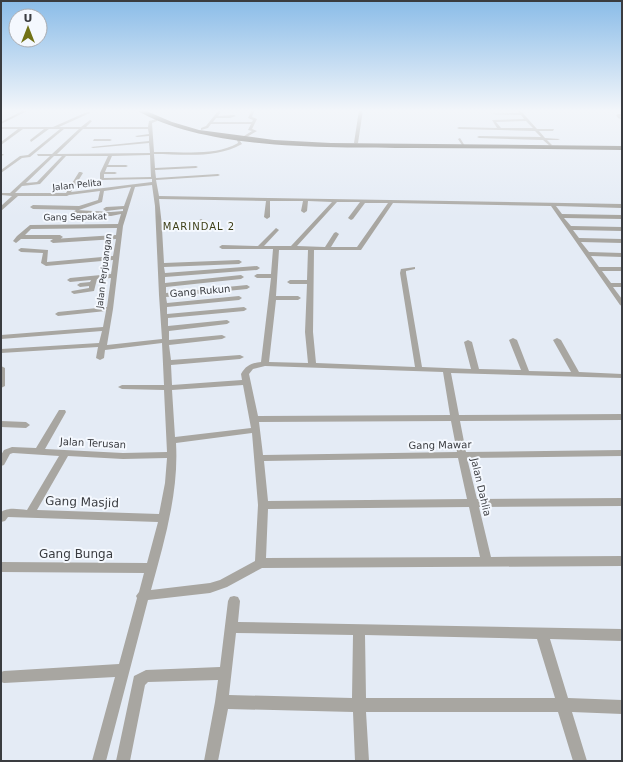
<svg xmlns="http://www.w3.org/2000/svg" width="623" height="762" viewBox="0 0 623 762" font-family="'DejaVu Sans',sans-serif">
<rect width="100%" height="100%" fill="#e4ebf5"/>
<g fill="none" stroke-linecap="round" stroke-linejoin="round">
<path fill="#a8a6a1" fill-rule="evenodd" d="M24,110H29L1,124V122Z
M219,110H222L218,116L234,115L236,116L230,118H216L213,122H252L253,120L248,118L252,110H255L252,117L257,119L252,129L257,131L245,138L244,136L252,131L248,130L251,124H211L208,128L201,130V128L206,126Z
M359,110H363L358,143L356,144L354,143Z
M517,110H520L537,129H554L553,131H539L545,138L560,139L558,140H547L552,145L550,146L543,140L479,138L477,137L479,136L541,137L535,131L459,129L457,128L459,127L497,128L492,120L524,119L521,115L488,114L519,113ZM526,121L533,128H501L496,122Z
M89,111L90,113L59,127H81L90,120L92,121L86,127H148L149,121L157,119V121L152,123L154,152C181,151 214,157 238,143L237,140L240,137H242L240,141L242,144C216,159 183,154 154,154L155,168L196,166L198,167L196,168L155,170L156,178L218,174L220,175L218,176L156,180L159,196L622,204V208L556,206L562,214L622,215V219L564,218L571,226L622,227V231L573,230L579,238L622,239V243L581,242L589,252L622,253V257L591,256L599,267H622V271H602L611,283H622V287H613L622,299V306L620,305L551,206L393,203L361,250H314L313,332L316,363L415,367L400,273L401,269L415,267V269L406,271V273L422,367L471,369L464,342L468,340L472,342L479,369L521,370L509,340L513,338L517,340L529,371L571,372L553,340L557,338L561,340L579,372L622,374V378L451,373L459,415L622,414V420L460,421L466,452L622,450V456L467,458L477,499L622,498V506L479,507L491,557L622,556V566L262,568L227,587L210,593L148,600L106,761H92L115,677L4,683L1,682V672L4,671L119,664L137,598L136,596L139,592L144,573L1,572V562L147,563L158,522L8,517L5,521L1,522V512C8,507 18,509 27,510L59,456L13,453L10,454L4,465L1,466V455L4,450L12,447L36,448L59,410H65L66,412L45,449L123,453L167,452L164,390L122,389L118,387L122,385H164L162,343L105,350L104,358L100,360L96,358L98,347L1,353V349L99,343L102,331L1,339V335L103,327L106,311L58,316L55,314L58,312L107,307L111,278L97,279L94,291L74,294L71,292L72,291L89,288V286L80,287L77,285L80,283L90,282L91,280L70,282L67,280L70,278L111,274L113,260L46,266L41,263L43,253L21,252L18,250L21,248L48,250L47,262L113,256L116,239L53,243L50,241L53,239L116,235L117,228L31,229L25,235H60L63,237L60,239H21L16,243L13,241L17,236L30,225L118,224L121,214L111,216L76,214L73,212L76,210L111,212L123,211V209L106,211L103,209L106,207L124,206L131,187L104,191L102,202L79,210L33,209L30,207L33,205L79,206L98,200L100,191L69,195L67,196H18L1,211V206L12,196L1,195V193H10L50,156H38L37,154H52L79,129H64L30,157L22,158L1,173V170L20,156L28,155L60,129H49L31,142L30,140L44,129H23L1,145V142L18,129H1V127H53ZM83,129H148L149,134L135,136L137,137L149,136V141L91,147L93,148L149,143L150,153L57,154ZM150,155L151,177L104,178V174H115L117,173L115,172H105L107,167H126L128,166L126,165H108L112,156ZM54,156H62L37,182L26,183ZM66,156H108L100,173V180L152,179V182L71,192L83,173L81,172H79L66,193H15L22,186L40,184ZM152,185L155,206L159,295L162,339L107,345L113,309L123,226L135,187ZM159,199L266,201L264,217L267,219L270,217V201H303L301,211L304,213L307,211L308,201L332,202L291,246H264L279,230L276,228L258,246L222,245L219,247L222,249H273L271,274H257L254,276L257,278H271L261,362C252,363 246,365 241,374L242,380L172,385L171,365L240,359L244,357L240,355L171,360L169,345L222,339L226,337L222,335L169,340V331L227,324L230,322L227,320L168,326V318L244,311L247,309L244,307L167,314V307L239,300L242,298L239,296L167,303L166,297L247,289L250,287L247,285L166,293V287L241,279L244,277L241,275L165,283V277L257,270L260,268L257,266L165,273L164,267L239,264L242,262L239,260L164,263L162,229L196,226L204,221L201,219L195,223L162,226ZM337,202H360L348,218L351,220L353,219L365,203H388L357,247H331L339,234L336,232L334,233L325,247L297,246ZM279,250H308L307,280H290L287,282L290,284H307L305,332L308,363L269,362L276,300H298L301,298L298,296H276ZM265,366L443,372L450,415L258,416L249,374L253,369ZM243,385L251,428L175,437L172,390ZM451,421L457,452L263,455L259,422ZM252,433L258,505L255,561L220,580L210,583L151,590C164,542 179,493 176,443ZM68,456L123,459L167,458L165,483L159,514L37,510ZM458,458L467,499L268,501L264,461ZM469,507L480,557L266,558L268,509Z
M618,114H622V116H620L621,119L618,118L616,115Z
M460,138L465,146L462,145L458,139Z
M94,139H110L112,140L110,141H93Z
M1,154H3L4,155L1,156Z
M1,366L5,368V386L1,388Z
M1,421L26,422L30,425L26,428L1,427Z
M234,596L238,597L240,601L238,622L622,629V641L550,639L568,698L622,700V714L572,712L587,761H573L558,712H366L369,761H355L353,712L228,709L218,761H204L215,702L218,680L148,682L145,685L130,761H116L134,676L146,670L220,667L228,601L230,597ZM236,633L353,635L352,698L229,695ZM365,635L537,639L555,698H366Z"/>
<path fill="#5d5950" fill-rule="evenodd" d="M136,110H144L172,122L199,130L274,140L331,143L622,146V150C552,149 483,148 413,148C332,147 206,151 136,110Z"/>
</g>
<linearGradient id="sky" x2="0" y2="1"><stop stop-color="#8abce8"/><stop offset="0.51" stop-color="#f3f6fa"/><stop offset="1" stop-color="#f3f6fa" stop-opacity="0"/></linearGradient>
<rect width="623" height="217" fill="url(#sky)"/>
<g text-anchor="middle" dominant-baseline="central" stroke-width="4" stroke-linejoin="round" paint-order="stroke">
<g font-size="9" fill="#3a3c40" stroke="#f4f8fe">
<text transform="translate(77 185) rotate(-6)">Jalan Pelita</text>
<text transform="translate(75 217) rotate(-1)">Gang Sepakat</text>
<text transform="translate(104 271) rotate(-83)">Jalan Perjuangan</text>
</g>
<g font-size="10" letter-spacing="1" fill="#3d3e15" stroke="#f4f8fe">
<text x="199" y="226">MARINDAL 2</text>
</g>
<g font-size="10" fill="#3a3c40" stroke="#f4f8fe">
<text transform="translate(200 291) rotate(-5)">Gang Rukun</text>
<text transform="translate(93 443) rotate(3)">Jalan Terusan</text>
<text transform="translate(440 445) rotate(-1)">Gang Mawar</text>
<text transform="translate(481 487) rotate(77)">Jalan Dahlia</text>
</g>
<g font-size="12" fill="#3a3c40" stroke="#f4f8fe">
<text transform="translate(82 502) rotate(2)">Gang Masjid</text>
<text x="76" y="554">Gang Bunga</text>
</g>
</g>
<rect width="623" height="762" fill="none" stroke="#3a3c40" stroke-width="4"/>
<g transform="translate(28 28)"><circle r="19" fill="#f4f8fe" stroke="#aaadb2"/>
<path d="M0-3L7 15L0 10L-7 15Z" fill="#717216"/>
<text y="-6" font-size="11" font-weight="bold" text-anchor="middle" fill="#3a3c40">U</text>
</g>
</svg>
